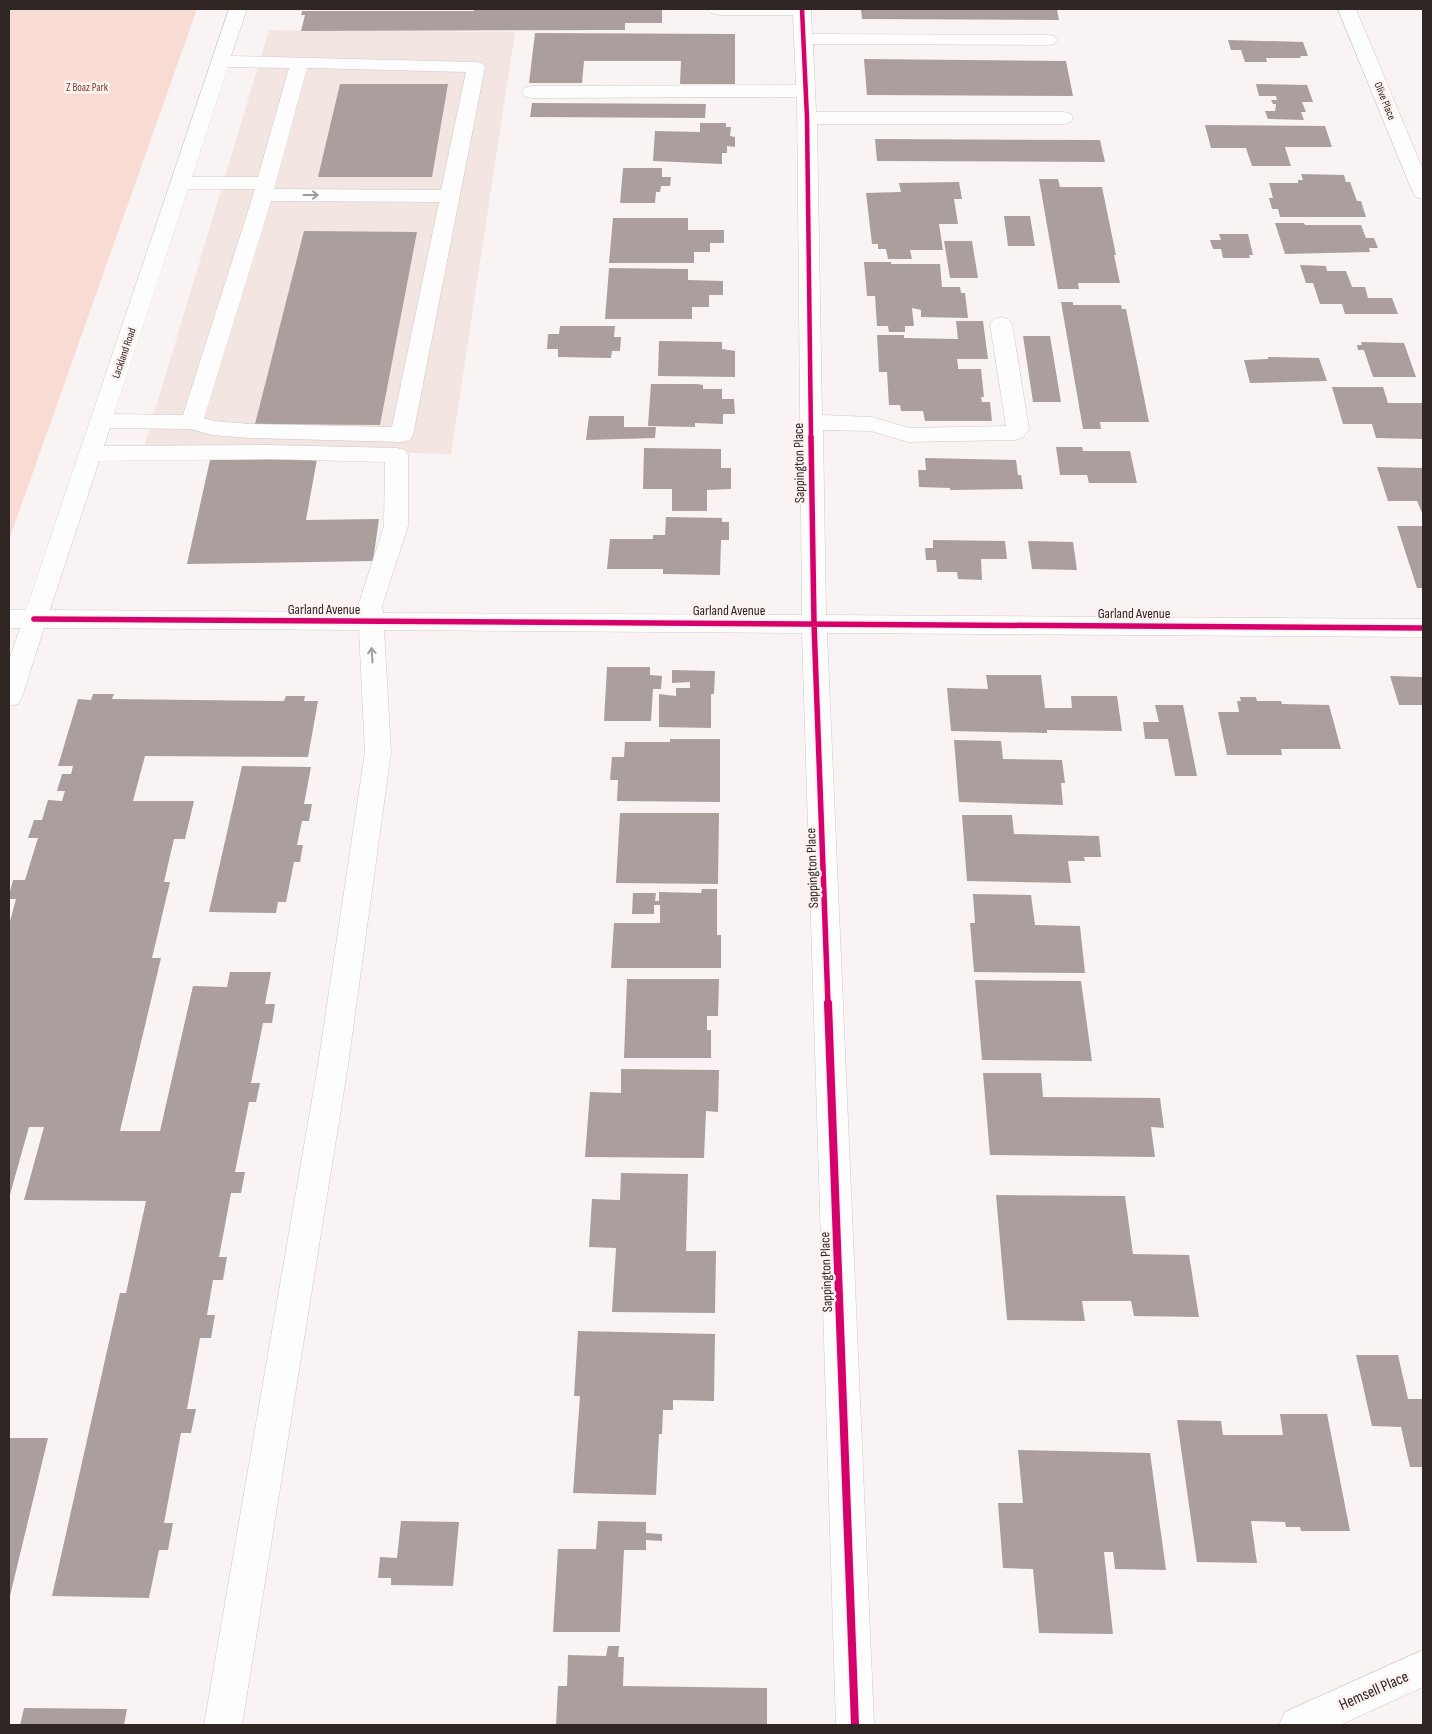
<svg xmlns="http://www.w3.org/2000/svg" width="1432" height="1734" viewBox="0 0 1432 1734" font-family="'Sofia Sans Condensed',sans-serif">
<rect width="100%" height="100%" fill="#f9f4f3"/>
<path fill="#f2e5e2" d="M269,30L515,32L451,454L144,447Z"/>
<path fill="#f8dcd3" d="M9,9H197L9,540Z"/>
<path fill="#aa9f9d" d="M474,9H662V23H625V30L301,31L305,15H301L302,11H474Z
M861,9H1057L1059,20L862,19Z
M535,33L735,34V84H680L681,61H584L582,83H529Z
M1228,40L1303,42L1308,56H1300L1301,58H1266L1267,62H1245L1241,50H1231Z
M864,59L1066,61L1073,96L867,95Z
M340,84H448L432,177H318Z
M1256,84L1307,85L1313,102H1302L1306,112H1301L1304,120L1268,119L1265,111H1275L1276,104H1273L1271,100H1277L1276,96H1259Z
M532,103L706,104L705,118L530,117Z
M700,123H726V127H731L730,136L735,137V147L727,146V153H722V164L653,161L655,131L700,132Z
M1205,125L1325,126L1332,147H1285L1291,166H1252L1246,148H1211Z
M875,139L1100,140L1105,162L877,161Z
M623,168H662V177H671L670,186H661L660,192H656L655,203H620Z
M1301,174L1344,175L1346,182H1350L1357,201H1361L1366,217H1280L1278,209H1272L1269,198H1273L1269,183H1298V180H1303Z
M1039,179H1058L1060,187H1102L1116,255H1114L1120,283H1078L1079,289H1058Z
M959,182L962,199H954L958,224H939L943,250H910L912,259H888L886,249H878V244H872L866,193L901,192L899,183Z
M1004,216H1030L1035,246H1008Z
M613,218H688V230H724V243H710V252H694V263H609Z
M1275,223H1304L1305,225H1361L1366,238H1374L1378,248H1369L1370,252L1285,254Z
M304,231L417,232L380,425L255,424Z
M1219,234H1248L1253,255H1249L1250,258H1223L1221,249H1213L1210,240H1221Z
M944,241H972L978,278H950Z
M864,262H891V264H940L942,287H960L961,293H965L968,318L921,317V310L912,308L914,326H905V332H889L888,326H877L875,296H867Z
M1300,265L1326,266L1327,271H1346L1352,287H1365L1368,298H1392L1398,314H1345L1342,304H1320L1313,283H1306Z
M609,268L688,269V280L723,281V295H709V307H692V319H605Z
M1061,302H1073V305H1121L1122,309H1126L1149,422H1100L1101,429H1083Z
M956,321H983L988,359H957L958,366V369H981L984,397H981L982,402H990L992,421H925L923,411H901L900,405H889L887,372H879L877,335H904V338L958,339Z
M560,326H615L614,337H621L620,351H612L611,358L558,357V349H547L548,334H559Z
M1023,336H1050L1061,402H1033Z
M659,341L722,342V349L735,351V377L658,376Z
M1361,342L1404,343L1416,377H1373L1364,350H1358L1357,345H1362Z
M1268,357L1319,358L1327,381L1250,383L1244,360L1268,359Z
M651,384H697L703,385V389H722V399H734L735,414H723V424L695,423V427L648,426Z
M1332,387H1383L1388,403H1423V439L1376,438L1372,424H1343Z
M589,416H624V427H656L655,438L586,440Z
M1056,447H1082L1083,451H1130L1137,483H1089L1087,475H1060Z
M644,448L721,449V468H731V489L707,490V511H672V489H643Z
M925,458L1016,460L1018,475H1021L1023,489L950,490V488L919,487L918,470H926Z
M317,459L306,520L379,519L373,561L187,564L210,460Z
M1377,467L1423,468V515L1417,501H1388Z
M666,517L722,518V522H729V540H721L720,575L663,574V569H607L610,539H653V535H665Z
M1397,526H1423V588H1417Z
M933,540L1005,541L1007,559H981L982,580L958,579L957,572H937L936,560H926L925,548H933Z
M1028,541L1073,542L1077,570L1032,569Z
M607,667H650V675L662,676L661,689H653L651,721H604Z
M672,670L715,671L714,694H711V728L659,727V694L676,696V688H690V682L672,683Z
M986,675H1041L1045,708H1072L1071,696H1117L1122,731L1047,730V733L951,731L947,688L988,689Z
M1390,676L1423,677V705H1399Z
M93,694H114L112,699L284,701L286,696H305L304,701H318L308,757L145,756L133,801H194L185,839H174L164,882H170L152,958H161L120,1131H160L193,986L227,987L230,972H271L265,1004H275L272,1023H263L251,1083H260L256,1102H249L235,1172H245L241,1193H231L219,1257H227L223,1280H213L207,1315H215L211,1338H200L187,1409H196L191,1433H181L164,1523H173L168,1550H159L149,1598L52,1596L120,1293H126L146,1201L24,1200L44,1127H29L9,1198V925L16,899H9V895L13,880H25L38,838H28L34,820H42L48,800L62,801L65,791H57L62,774H71L73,766H58L78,699L91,700Z
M1240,697H1256L1257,701H1281L1282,704L1329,705L1341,749H1281L1282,755H1227L1218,712H1239L1237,701H1241Z
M1155,705H1183L1197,776H1175L1168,739H1145L1143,722H1159Z
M670,739H720V802L617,801L618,780H610L612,757H624L625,742H670Z
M954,740L1001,741L1003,759L1062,760L1065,783H1061L1063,805L959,802Z
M242,766L311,767L304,804H312L309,821H302L297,845H303L300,862H294L286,902H278L276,913L209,912Z
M620,813H719L718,884L616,883Z
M962,815H1012L1014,834L1099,836L1101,857H1084L1085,861H1068L1071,883L967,881Z
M702,889H717V935H721V968H611L614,923H660V905H654V914H632L633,893H656L655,901H659V892L701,893Z
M973,894L1031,895L1035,925L1080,926L1085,973L974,972L970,923H975Z
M627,979H719L718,1016H707V1030H711V1058H624Z
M975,980L1081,981L1092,1061L982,1060Z
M621,1069L719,1070L718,1112L706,1111L704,1158L585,1157L590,1092L621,1093Z
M983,1073H1041L1043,1097L1160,1098L1164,1128L1151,1127L1155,1157L990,1155Z
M621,1173L688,1174L686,1251H716L715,1313L612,1312L616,1248L589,1247L592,1199L620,1200Z
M996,1195L1125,1196L1133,1254L1189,1255L1199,1317L1134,1316L1131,1301H1082L1085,1321L1007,1320Z
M578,1331L715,1334L714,1401L673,1400V1410H663L662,1434H659L656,1495L573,1493L580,1396H574Z
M1356,1355H1398L1408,1399H1423V1467H1410L1401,1427L1372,1426Z
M1280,1414H1327L1350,1531H1301L1300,1527H1286L1285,1522L1251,1521L1257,1563L1197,1562L1177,1420L1221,1421L1223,1435H1283Z
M9,1438H48L9,1600Z
M1018,1450L1150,1453L1166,1570L1115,1569L1113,1552H1104L1113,1634L1039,1633L1033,1569L1003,1568L998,1503H1023Z
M401,1521L459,1522L453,1586L391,1585V1578H378L380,1557L397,1558Z
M598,1521L646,1522V1533L662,1534V1541L646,1540V1550H624L620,1632H553L558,1549H596Z
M608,1646H619L618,1657H624L623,1686L767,1688V1725H556L558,1686H567L568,1655L606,1656Z
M24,1708L127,1709L124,1725H20Z"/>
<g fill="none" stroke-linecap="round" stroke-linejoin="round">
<g stroke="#cfc8c6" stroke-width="1">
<path id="minor" d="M229,9H247L231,56L476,62L482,63L485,67L413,435L410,440L402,442L250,438L212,435L191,429L110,428L104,446L269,445L397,448L405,450L408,455V526L382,606L383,613L802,615L797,97L531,98L524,96L522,92L524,88L531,86L796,85L793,15H720L711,13L708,9H811L812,34L1048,35L1054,36L1057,40L1054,44L1048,45L813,44L816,112H1064L1071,114L1073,118L1071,122L1064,124H817L822,415L872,417L909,428L1006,426L990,324L994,319L1001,317L1008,319L1012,324L1029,429L1022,438L1014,440L908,442L871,431L823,430L826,615L1423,619V637L827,633L874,1725H836L802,633L384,630L391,752L348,1065L242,1725H204L318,1065L365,752L359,630L44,628L22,697L18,704L9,706V660L20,628H9V610H26ZM228,67L289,68L258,177H192ZM307,68L466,72L441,190L274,189ZM188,189H255L183,415L114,414ZM271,201L439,202L392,427L250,424L213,421L204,418ZM269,459L385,462L384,526L358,606V612L50,610L99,461Z
M1338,9H1356L1423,170V199L1416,197L1413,193Z
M1423,1650V1687L1340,1725H1279L1285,1712Z"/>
</g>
<use href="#minor" fill="#fefdfd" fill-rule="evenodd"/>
<g stroke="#fcf3f0" stroke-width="7">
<path id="cycleway-far2" d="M802,9L807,118L811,438"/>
</g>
<g stroke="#fcf3f0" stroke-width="9">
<path id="cycleway-far1" d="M811,437L814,623L828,1004
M34,619L1423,628"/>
</g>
<g stroke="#fcf3f0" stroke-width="11">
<path id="cycleway" d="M828,1003L855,1725"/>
</g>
<use href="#cycleway-far2" stroke="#d6006c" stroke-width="4.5"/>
<use href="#cycleway-far1" stroke="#d6006c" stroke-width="5.5"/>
<use href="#cycleway" stroke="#d6006c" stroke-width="8"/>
</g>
<defs><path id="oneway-shaft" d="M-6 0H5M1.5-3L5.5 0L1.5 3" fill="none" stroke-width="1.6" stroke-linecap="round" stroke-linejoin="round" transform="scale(1.25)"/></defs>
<g stroke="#a19c9b">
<use href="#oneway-shaft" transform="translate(311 195)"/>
<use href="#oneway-shaft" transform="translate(372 655) rotate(-94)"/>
</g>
<g text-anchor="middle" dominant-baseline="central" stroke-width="5" stroke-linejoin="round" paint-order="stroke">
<g font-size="11" fill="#83402c" stroke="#fcf3f0">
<text x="87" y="87">Z Boaz Park</text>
</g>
<g font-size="11" fill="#2f2623" stroke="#fcf3f0">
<text transform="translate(1385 101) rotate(68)">Olive Place</text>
<text transform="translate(124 353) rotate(-71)">Lackland Road</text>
</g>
<g font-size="14" fill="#2f2623" stroke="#fcf3f0">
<text transform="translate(799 463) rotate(-91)">Sappington Place</text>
<text x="324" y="609">Garland Avenue</text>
<text x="729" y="610">Garland Avenue</text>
<text x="1134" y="613">Garland Avenue</text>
<text transform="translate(812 868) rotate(-92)">Sappington Place</text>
<text transform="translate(826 1272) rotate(-92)">Sappington Place</text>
</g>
<g font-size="16" fill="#2f2623" stroke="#fcf3f0">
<text transform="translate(1374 1691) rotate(-24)">Hemsell Place</text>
</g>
</g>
<rect width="1432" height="1734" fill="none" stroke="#2f2623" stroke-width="20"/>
</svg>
